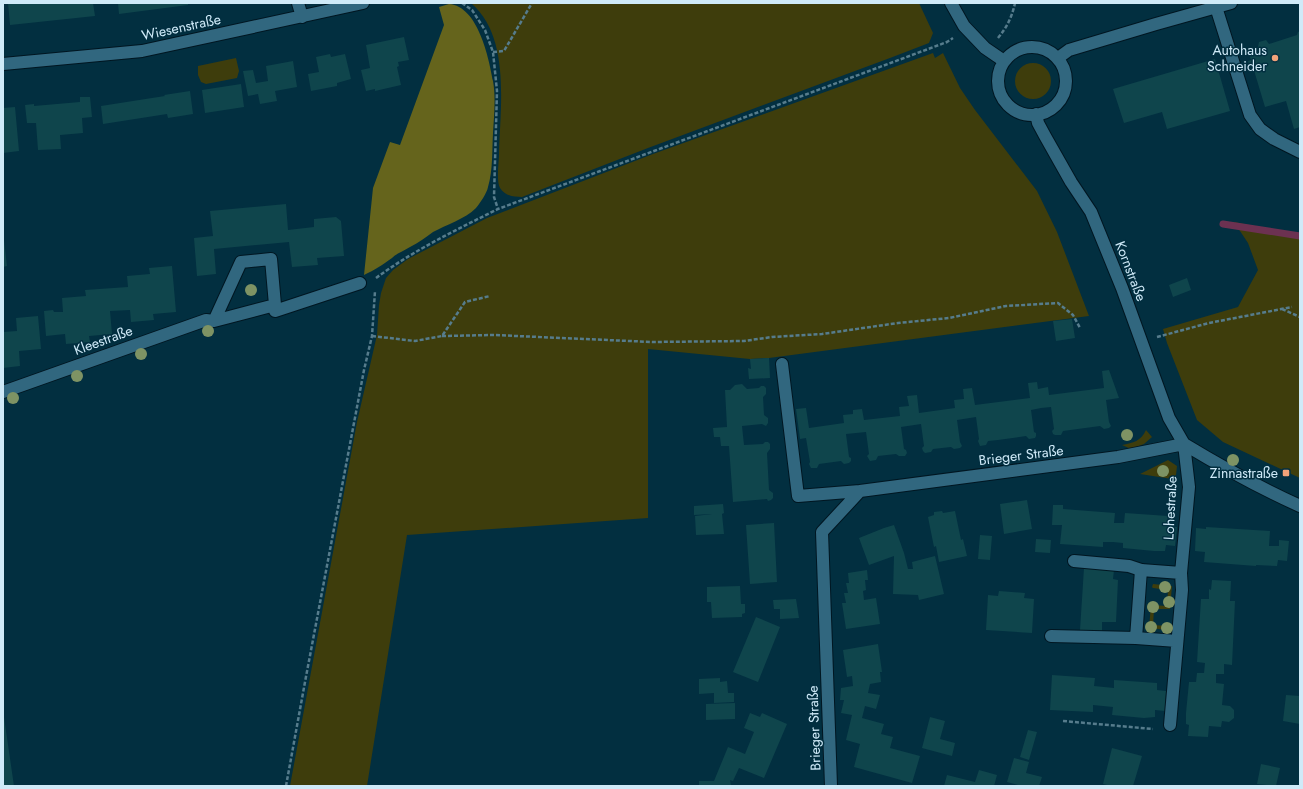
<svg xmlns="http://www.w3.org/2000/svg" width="1303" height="789" viewBox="0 0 1303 789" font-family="Jost,sans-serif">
<rect width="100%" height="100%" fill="#022f40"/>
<path fill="#3e3d0c" d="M471,3H919L933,33L929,43L890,58L648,148L522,197C514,197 505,196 500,188C496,181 499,162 499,154C500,107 511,37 471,3Z
M933,53L935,58L943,53L960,88L975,110L1037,191L1057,232L1089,316L769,358L750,359L648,349V518L407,535L367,786H290L357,422L377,335L379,305L381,293L386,278L393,270L408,259L487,218L653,154Z
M236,58L239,71L237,78L206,84L201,82L198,75V66Z
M1015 81a18 18 0 1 1 36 0a18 18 0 1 1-36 0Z
M1234,222L1300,235V478L1223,442L1197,420L1167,343L1163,329L1238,307L1258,270L1248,243Z
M1146,430L1152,437L1144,444L1131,449L1122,445C1133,443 1141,441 1146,430Z
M1168,460L1177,466L1176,475L1172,479L1140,474Z
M1153,584L1172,586L1170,609H1154L1153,625L1168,626L1169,629L1168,630L1149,628L1151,605L1167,606L1168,590L1153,588L1152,587Z"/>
<path fill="#65641c" d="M449,4C478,6 489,58 493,81C496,98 494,116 493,133C492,150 493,170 488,187C487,193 480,203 476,208C465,219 446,225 433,232C426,237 418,243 410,247C404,251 397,253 392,258C382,265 375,270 364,275L373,188L390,142L400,145L444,25L439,7Z"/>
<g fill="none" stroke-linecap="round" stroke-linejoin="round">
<path stroke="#6c3151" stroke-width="7" d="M1223,224L1300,236"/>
</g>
<path fill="#0f454c" d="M8,3H93L95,16L10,25Z
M118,3H188V5L119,14Z
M1300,31V127L1294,129L1286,101L1265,107L1253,67L1249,66L1248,61L1251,60L1248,50L1258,47L1259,42L1266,40L1269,44L1297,35L1298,32Z
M404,37L409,60L398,62L399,66L397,67L401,85L375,91V89L366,91L361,70L370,68L366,45Z
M330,54L331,57L345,54L351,79L337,83V86L311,91L308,74L319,72L316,57Z
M1215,59L1230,111L1167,129L1162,112L1124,123L1113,89Z
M293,61L297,87L275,91L277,101L260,104L258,94L248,96L243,71L253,70L256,83L268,81L266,66Z
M241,84L244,107L205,113L202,90Z
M190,91L193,114L168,118L167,114L103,124L101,106L152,98L165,96L164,95Z
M80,97H90L92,117L82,118L83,133L60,135L61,149L38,150L36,123H27L25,105L34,104V106L80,102Z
M15,107L19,151L3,153V108Z
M286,204L288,230L314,227V219L336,217L341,221L344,256L317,258L318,265L292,267L289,242L214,249L216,274L197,276L194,238L213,236L210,211Z
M3,240H4L7,266L3,267Z
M172,266L176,312L153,314L154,320L131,322L130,310L110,311L112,334L89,336L90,342L66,344L65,334L46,336L44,311L53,310L54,312H63L62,298L86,296L85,290L128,287L127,276L150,274L149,268Z
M1187,278L1191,290L1173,297L1169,285Z
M38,316L41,349L19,351L20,366L3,368V332L17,331L16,318Z
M1072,319L1075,338L1056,341L1053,321Z
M769,358L770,378L749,379L748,368L751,369L750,359Z
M1109,370L1119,398L1106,400L1109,422L1111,426L1109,428L1104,429L1100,426L1063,431L1061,435H1055L1053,434L1052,431L1054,429L1051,407L1041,408L1031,410L1034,432L1036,433V436L1035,438L1029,439L1026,436L998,440L988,441L986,445L980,446L978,441L979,439L976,417L957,420L960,442L962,446L960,448L954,449L951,447L933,449L931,452L925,453L923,451L922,448L924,446L921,424L901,427L904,449L906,450L907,453L905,456H899L896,454L878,456L876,460L870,461L867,456L869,454L866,432L846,434L849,457L851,458V461L849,463L844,464L841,461L819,464L817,468H811L809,464L810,462L806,438L800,439L796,409L806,408L809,428L844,423L843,415L853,414V410L862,409L864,420L900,416L899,407L909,406L907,396L917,395L919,413L955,408L954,400L964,399L963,389L972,388L975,405L1030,398L1028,383L1037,382L1038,389L1048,387L1049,395L1104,388L1102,371Z
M742,384L747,389L759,388L761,386H764L766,388V394L763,397L764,415L768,418V423L766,426L762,424L742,426L744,445L763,444L765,442H768L770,444V449L767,453L769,490L773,493V498L771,500L768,501L767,499L733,502L729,446H721L720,437H714L713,428L727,427L725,390H730L735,385Z
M1027,500L1032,529L1004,534L1000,504Z
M723,504L724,513L722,514L724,534L696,535L695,516L712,514L694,515V506Z
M1053,505H1063V509L1115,513L1114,523H1124L1125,513L1168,516L1167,526L1177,527L1175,546L1166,545L1165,551H1154L1123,548V543L1113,542H1103V547L1060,544L1062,525H1052Z
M942,511L943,513L955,511L961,540L963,539L967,556L939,562L936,546L934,547L928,517L934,515V512Z
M774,523L777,582L750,584L746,525Z
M894,525L904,553L908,569H913L912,562L935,556L944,594L919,600L918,595L893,594L894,556L869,565L859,538L884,528Z
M1206,527L1270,531L1269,546H1279V540L1289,541L1287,561L1278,560L1277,566L1256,565V566L1204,562L1205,552L1195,551L1196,528L1206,529Z
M980,535L992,536L990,560L978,559Z
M1036,539L1051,540L1050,553L1035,552Z
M1084,568L1114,570L1113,579L1118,580L1116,622H1102V632L1080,630Z
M867,570L868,580H865L866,590L863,591L864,600L876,598L880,624L846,629L842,603H846L844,593H848L846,583H849L848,573Z
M1212,580L1231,581L1230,601H1235L1232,665L1224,664V674H1216V683L1224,684L1222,705L1230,706L1234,710V718L1229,722L1222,721L1221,727L1209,726L1208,737L1188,736L1189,725L1186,724V713L1189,682H1196L1197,673H1204L1205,663L1197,662L1201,599H1209V589L1211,590Z
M740,586L741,604H745V613L742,614V617L712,618L711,602H707V587Z
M999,591L1025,593L1024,598L1034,599L1032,633L986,630L988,595L998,596Z
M796,599L799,618L780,619V609H774L773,600Z
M756,617L780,627L758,682L733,672Z
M878,644L882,672H880L881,682L870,684L868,693L880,695L876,709L865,706L862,718L884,724L881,734L893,737L890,748L920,756L912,783L854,767L860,744L846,740L852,715L841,713L844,700H840L841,688L853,686L852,676L847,677L843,650Z
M1052,675L1095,678L1094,686L1114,688V680L1157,683V690L1166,691L1165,711L1155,710V717L1144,718L1112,715L1113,707L1093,705V712L1050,710Z
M720,678V682L727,681L728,693H734V702L714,703V693L699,694V679Z
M1286,695L1300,696V724L1283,721Z
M735,703V719L706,720V704Z
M750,713L760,717L762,713L787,724L764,778L739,768L733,781L730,780L731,786H699V781H714L728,747L745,754L754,732L744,728Z
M3,717H4L14,786H3Z
M930,717L945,721L940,739L955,743L952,756L922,748Z
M1028,730L1037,732L1029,760L1020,757Z
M1112,748L1142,756L1133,786H1111L1103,784Z
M1014,758L1029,762L1026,773L1042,777L1039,786H1022L1007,782Z
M1261,764L1280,768L1276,786L1257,784Z
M979,770L997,775L994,786H944L947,775L975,782Z"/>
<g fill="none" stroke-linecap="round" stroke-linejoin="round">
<g stroke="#001621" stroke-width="14">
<path id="lane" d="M1216,7L1250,115L1260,129L1274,139L1300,152
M1074,561L1129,566L1141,570"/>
</g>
<g stroke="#001621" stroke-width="14">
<path id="street" d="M298,3L302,17
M951,3L964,26L985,48L1004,61
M998 81a34 34 0 1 1 68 0a34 34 0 1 1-68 0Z
M1058,58L1069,50L1156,24L1231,3
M3,64L142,51L363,3
M1036,114L1038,123L1045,136L1071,182L1091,212L1122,288L1169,418L1184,444L1189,487L1181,573L1182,590L1170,725
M214,321L241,262L271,259L275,305
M782,364L798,496L860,491
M3,392L206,320L214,321L275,305V311L360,283
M1184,444C1222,467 1260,488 1300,506
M1051,636L1136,638L1177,641
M1136,638L1141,570L1181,573
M831,786L822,532L860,491L1118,457L1184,444"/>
</g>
<path stroke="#567c8c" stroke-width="2.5" stroke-dasharray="4 2" stroke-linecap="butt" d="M462,3L472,10L485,30L493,52L497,91L494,197L498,209
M998,38C1007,27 1012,17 1015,3
M493,52L504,51L532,3
M376,278C414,250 456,230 498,209L947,42L953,38
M1282,309L1300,317
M372,336L415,341L442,336L465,302L490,296
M442,336L494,335L652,342L744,341L772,337L822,334L898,323L949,318L1006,306L1058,303L1073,315L1080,328
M1157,337L1209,323L1292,307
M1063,721L1153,729
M286,786L305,682L364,370L372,336L375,291"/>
<use href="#lane" stroke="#31677f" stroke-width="12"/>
<use href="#street" stroke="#31677f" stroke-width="12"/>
</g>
<g fill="#7e9364">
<circle cx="251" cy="290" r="6"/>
<circle cx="208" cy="331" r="6"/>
<circle cx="141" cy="354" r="6"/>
<circle cx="77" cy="376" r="6"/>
<circle cx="13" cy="398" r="6"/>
<circle cx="1127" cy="435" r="6"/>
<circle cx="1233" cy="460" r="6"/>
<circle cx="1163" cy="471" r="6"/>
<circle cx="1165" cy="587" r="6"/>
<circle cx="1169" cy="602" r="6"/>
<circle cx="1153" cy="607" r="6"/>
<circle cx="1151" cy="627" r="6"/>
<circle cx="1167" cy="628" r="6"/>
</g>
<g fill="#f0a279" stroke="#022f40" stroke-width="1.5">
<circle cx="1275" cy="58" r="4"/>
<rect x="1282" y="469" width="8" height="8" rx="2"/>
</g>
<g text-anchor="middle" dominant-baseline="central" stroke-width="3" stroke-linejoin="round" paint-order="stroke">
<g font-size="14" fill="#cfeaf8" stroke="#022f40">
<text transform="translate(181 27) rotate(-12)">Wiesenstraße</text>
<text transform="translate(1131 271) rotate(69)">Kornstraße</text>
<text transform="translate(103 340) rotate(-20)">Kleestraße</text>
<text transform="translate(1021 455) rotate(-7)">Brieger Straße</text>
<text transform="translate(1170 508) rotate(-87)">Lohestraße</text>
<text transform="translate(814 728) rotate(-92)">Brieger Straße</text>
</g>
<g font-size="14" fill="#cfeaf8" stroke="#022f40" text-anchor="end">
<text x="1267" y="50">Autohaus<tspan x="1267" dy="16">Schneider</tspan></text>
<text x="1278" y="473">Zinnastraße</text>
</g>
</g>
<rect width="1303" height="789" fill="none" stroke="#cfeaf8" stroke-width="8"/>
</svg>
